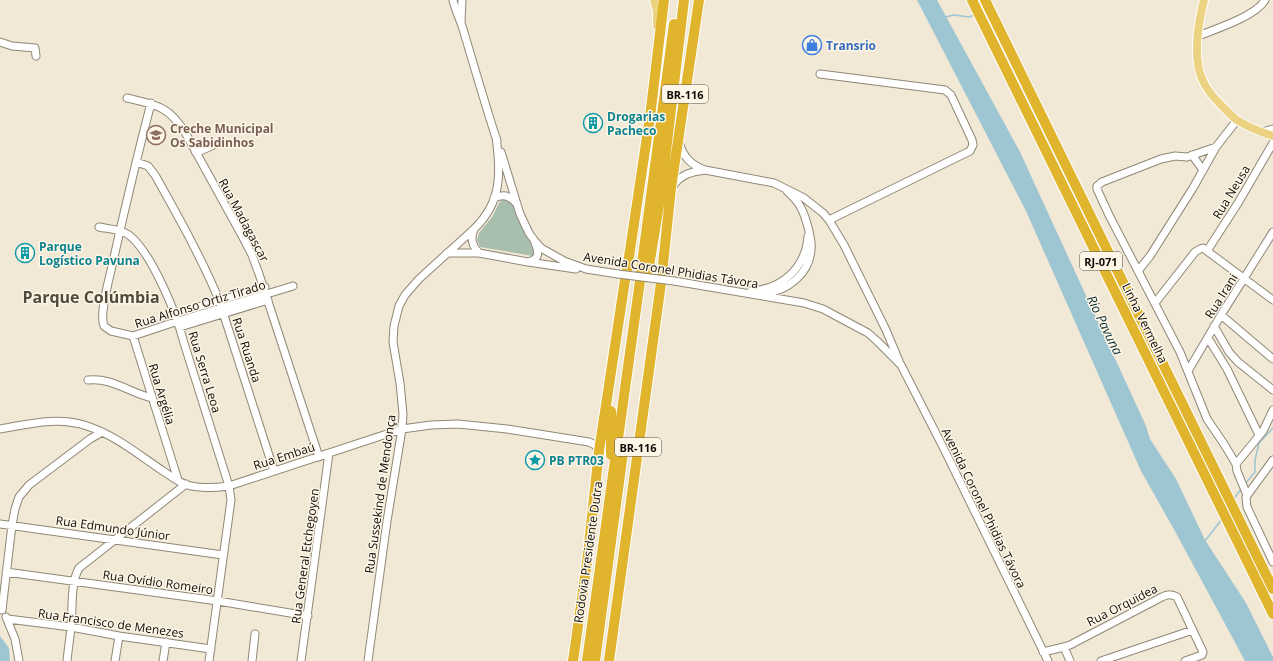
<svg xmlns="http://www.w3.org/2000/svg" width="1273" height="661" viewBox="0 0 1273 661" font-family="'Open Sans',sans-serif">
<rect width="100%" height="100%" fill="#f2e8d6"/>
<path fill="#a8bfad" d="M508,198L511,199L537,251L533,256L480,247L477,240L479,233L492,217L499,203L503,199Z"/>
<path fill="#9dc5d2" d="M917,0H937L1020,152L1146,426L1150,439L1176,479L1205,540L1246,603L1273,657V661H1245L1176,533L1141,471L1026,211Z
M0,636L9,648L10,661H0Z"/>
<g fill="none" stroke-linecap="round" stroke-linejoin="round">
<path stroke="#9dc5d2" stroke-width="1.5" d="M945,17L954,15L969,17L974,15
M1245,484L1255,472V460L1259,443L1273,428
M1233,500L1241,489
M1205,541L1222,519"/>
<g stroke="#908777" stroke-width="9">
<path id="minor" d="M453,0C455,10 460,19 463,29C474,66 485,104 497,141
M461,22L462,0
M1198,36C1216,29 1256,16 1265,0
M0,42L12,46L35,48L36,56
M820,74L945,90L951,95L972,140L973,145L970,151L829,220
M127,98C157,105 169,106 186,134L240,232L252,255L259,274L319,457
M151,103C137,157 124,212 112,266C109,280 99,314 104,326L111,331L133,336L178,321L293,286
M1262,132L1273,129
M679,142C683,157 691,165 705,170L774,183L804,198L823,213L829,220L844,245L886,330L899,361
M1216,147L1187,157L1175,156L1161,159L1102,182L1097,186V189L1109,215L1180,352L1207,419L1224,444L1236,464L1237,471L1247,495
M195,151L196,153L218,143
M501,152L520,214L529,233L534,240L541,248L564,261L586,269L618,274
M1192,155L1203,170
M136,162L148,166L155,175C178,216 201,257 219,300L274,471
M673,186C681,174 691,172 705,170
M494,198C503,194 509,195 516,203
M99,227C108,229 121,229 129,235C152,253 177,315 184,343L229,486L231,500L209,661
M474,229C470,239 472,246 479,253
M1207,251L1238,203L1273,143
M447,253H479L528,262L576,269
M528,262C540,259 539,252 535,243
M1138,271L1150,256L1193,188L1216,147L1237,120
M674,281L804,303L823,309L868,333L877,341L901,365L944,449L1048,661
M751,291C782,289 806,268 808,236
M764,294C787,291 810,274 811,249C812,243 810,237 809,231C807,223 805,215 801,208C798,201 792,196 787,191
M1155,303L1195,252L1200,249L1203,248L1273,300
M175,314L265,287
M1221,315L1273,359
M1214,326L1229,352L1238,362L1273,390
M180,327L268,300
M133,336L178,480
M1208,338L1227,369L1259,435
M1188,371L1221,315L1273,232
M88,380C111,377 130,393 152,398
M0,429C29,424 58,416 87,426C115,435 139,455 163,471C171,476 178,482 187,485C201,489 215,488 229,486L402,429L431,425L458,424L507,429L589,442L595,445L599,451
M1273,460L1246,497L1247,507L1273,562
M1236,464L1263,431L1273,410
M0,524L223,555
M6,572L218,601L308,616
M2,610L12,525L15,509L19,497L29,485L90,439L102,432
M6,617L15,639L19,661
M8,619L71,627L119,636L211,649
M1064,647L1070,661
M1043,652L1064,647L1070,645L1162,597C1167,594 1172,594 1177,597L1203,652L1202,655L1185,661
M67,661C68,650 70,638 71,627C73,608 70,584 79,568L186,484
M115,661L119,636
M163,661L166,642
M252,661L255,634
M301,661L329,453
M368,661L387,521L402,429L403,414L400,383L393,342L394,326L399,306L405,295L419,279L474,229C502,202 501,173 496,137
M1101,661L1193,630"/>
</g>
<g stroke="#fff" stroke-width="10">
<path id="major" d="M654,0L657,11V25
M1204,0C1198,24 1192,58 1203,81C1207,90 1214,98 1221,105C1226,110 1231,116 1237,120C1247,127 1261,132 1273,136"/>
</g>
<g stroke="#fff" stroke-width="12">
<path id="highway" d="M972,0L1273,614
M985,0L1273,589
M627,270L650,117L664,0
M641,271L674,24
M648,272L661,193L684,0
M662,274L671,188L699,0
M611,455V411
M573,661L587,563L599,451L625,280
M587,661C604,534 623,408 640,281
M595,661L624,445
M609,661L661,283"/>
</g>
<use href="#minor" stroke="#fff" stroke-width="7"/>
<use href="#major" stroke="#ecd381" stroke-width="8"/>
<use href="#highway" stroke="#e0b52d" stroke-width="10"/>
<g stroke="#908777" stroke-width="9" stroke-linecap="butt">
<path id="minor-bridge" d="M618,274L674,281"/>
</g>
<use href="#minor-bridge" stroke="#fff" stroke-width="7"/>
</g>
<defs>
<g id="shop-ring" transform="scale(1)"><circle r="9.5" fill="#fdf6e7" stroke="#3f7fe0" stroke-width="1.5"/><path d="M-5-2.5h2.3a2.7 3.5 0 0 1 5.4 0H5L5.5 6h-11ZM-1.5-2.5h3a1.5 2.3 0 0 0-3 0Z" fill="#3f7fe0"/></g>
<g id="building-ring" transform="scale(1)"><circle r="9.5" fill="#fdf6e7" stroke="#0f9aa8" stroke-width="1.5"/><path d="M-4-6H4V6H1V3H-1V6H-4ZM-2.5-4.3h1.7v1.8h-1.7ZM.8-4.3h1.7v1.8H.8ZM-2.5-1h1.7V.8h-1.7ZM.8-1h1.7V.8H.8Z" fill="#0f9aa8"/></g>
<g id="school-ring" transform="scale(1)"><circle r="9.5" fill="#fdf6e7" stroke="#8d6e63" stroke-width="1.5"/><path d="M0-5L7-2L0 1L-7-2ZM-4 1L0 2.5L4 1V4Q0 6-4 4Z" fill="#8d6e63"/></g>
<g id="sight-ring" transform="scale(1)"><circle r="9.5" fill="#fdf6e7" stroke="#0f9aa8" stroke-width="1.5"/><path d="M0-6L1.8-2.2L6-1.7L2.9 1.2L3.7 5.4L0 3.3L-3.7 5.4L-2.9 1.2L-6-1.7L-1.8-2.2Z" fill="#0f9aa8"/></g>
</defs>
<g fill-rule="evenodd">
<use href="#shop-ring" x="812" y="45"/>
<use href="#building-ring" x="593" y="123"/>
<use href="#school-ring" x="156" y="135"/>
<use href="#building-ring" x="25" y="253"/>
<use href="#sight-ring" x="535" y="460"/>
</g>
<g text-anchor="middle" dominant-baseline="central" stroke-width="3" stroke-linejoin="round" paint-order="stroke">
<g fill="#fdf6e7" stroke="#56524a" stroke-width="1">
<rect x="662" y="85" width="46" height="18" rx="3"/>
<rect x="1080" y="252" width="42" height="18" rx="3"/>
<rect x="615" y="438" width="46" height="18" rx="3"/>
</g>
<g font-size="11" font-weight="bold" fill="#0e0b06">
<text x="685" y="94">BR-116</text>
<text x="1101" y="261">RJ-071</text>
<text x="638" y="447">BR-116</text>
</g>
<g font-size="12" font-weight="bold" fill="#366cbe" stroke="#fdf6e7" text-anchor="start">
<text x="826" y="45">Transrio</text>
</g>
<g font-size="12" font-weight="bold" fill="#0d838f" stroke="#fdf6e7" text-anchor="start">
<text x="607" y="116">Drogarias<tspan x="607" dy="14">Pacheco</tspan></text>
<text x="39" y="246">Parque<tspan x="39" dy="14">Logístico Pavuna</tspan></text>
<text x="549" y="460">PB PTR03</text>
</g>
<g font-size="12" font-weight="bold" fill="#785e54" stroke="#fdf6e7" text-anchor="start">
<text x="170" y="128">Creche Municipal<tspan x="170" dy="14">Os Sabidinhos</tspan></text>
</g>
<g font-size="12" fill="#0e0b06" stroke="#fdf6e7">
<text transform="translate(1231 192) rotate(-59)">Rua Neusa</text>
<text transform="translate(244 220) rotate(62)">Rua Madagascar</text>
<text transform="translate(671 270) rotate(9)">Avenida Coronel Phidias Távora</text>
<text transform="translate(1221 296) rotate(-58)">Rua Irani</text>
<text transform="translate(200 304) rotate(-17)">Rua Alfonso Ortiz Tirado</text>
<text transform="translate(1145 323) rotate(64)">Linha Vermelha</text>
<text transform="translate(247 350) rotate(72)">Rua Ruanda</text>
<text transform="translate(205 372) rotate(73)">Rua Serra Leoa</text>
<text transform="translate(162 394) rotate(73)">Rua Argélia</text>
<text transform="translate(284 456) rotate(-18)">Rua Embaú</text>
<text transform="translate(380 494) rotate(-82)">Rua Sussekind de Mendonça</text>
<text transform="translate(984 508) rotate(64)">Avenida Coronel Phidias Távora</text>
<text transform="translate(113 528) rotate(8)">Rua Edmundo Júnior</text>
<text transform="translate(588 552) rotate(-82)">Rodovia Presidente Dutra</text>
<text transform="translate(305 556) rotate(-82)">Rua General Etchegoyen</text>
<text transform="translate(158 582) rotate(8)">Rua Ovídio Romeiro</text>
<text transform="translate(1122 605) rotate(-27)">Rua Orquidea</text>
<text transform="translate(111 623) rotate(8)">Rua Francisco de Menezes</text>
</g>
<g font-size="13" font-style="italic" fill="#072e38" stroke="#fdf6e7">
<text transform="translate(1105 325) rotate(64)">Rio Pavuna</text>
</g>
<g font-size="16" font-weight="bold" fill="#524a3b" stroke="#fdf6e7">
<text x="91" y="297">Parque Colúmbia</text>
</g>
</g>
</svg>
